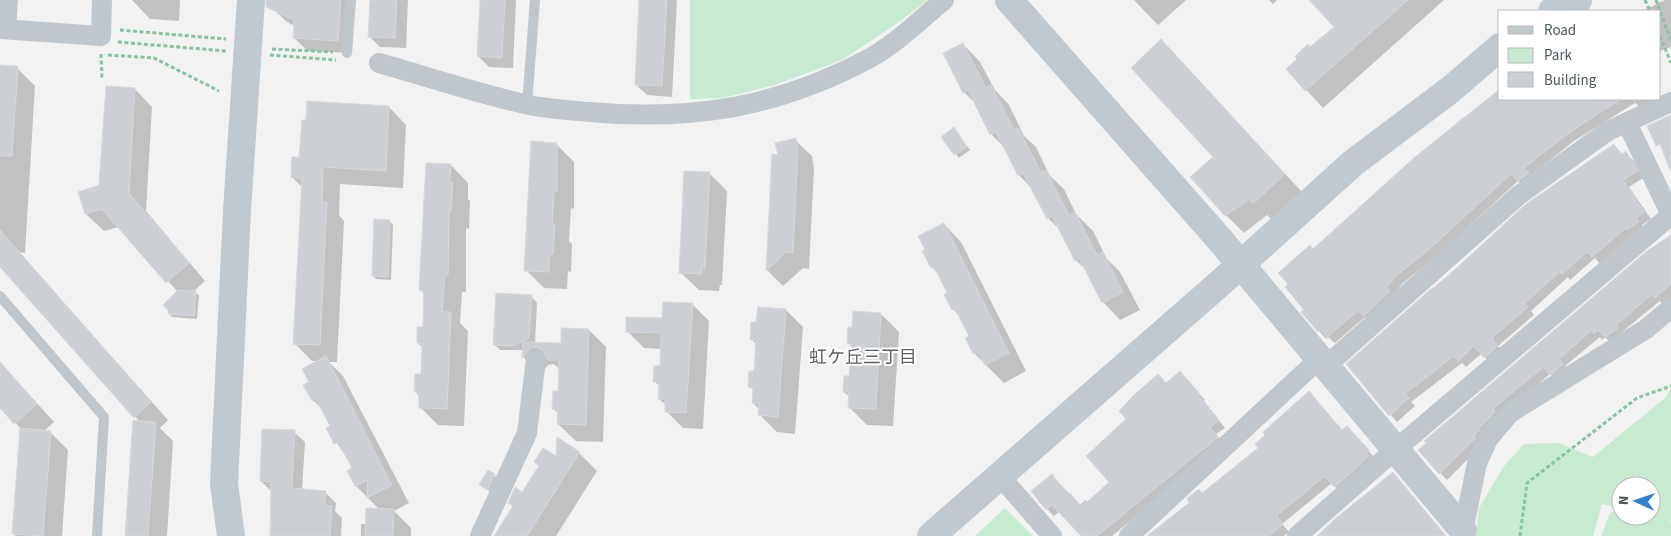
<svg xmlns="http://www.w3.org/2000/svg" width="1671" height="536" viewBox="0 0 1671 536" font-family="'Source Sans 3','Noto Sans JP',sans-serif">
<rect width="100%" height="100%" fill="#f3f2f2"/>
<path fill="#c6ebd1" fill-rule="evenodd" d="M690,0H928L899,22L842,60L775,85L723,98L690,99Z
M1671,389V522L1667,521L1671,523V536H1601L1610,513L1620,509L1602,504L1593,536H1476L1479,508L1504,466L1524,444L1559,443L1593,457L1665,398ZM1621,486H1651V516H1621Z
M1005,508L1033,536H975Z"/>
<path fill="#0003" d="M132,0H180L179,21L150,19Z
M278,0H354L351,53L308,51L294,38L295,26L287,22L273,9Z
M371,0H408L406,48L380,47L370,37Z
M481,0H516L513,68L489,67L478,56Z
M640,0H677L672,97L647,95L636,85Z
M1134,0H1186L1158,25Z
M1269,0H1277L1273,4Z
M1317,0H1444L1323,108L1288,70L1335,27Z
M1665,0H1671V47L1660,51V11H1642Z
M963,44L980,62L995,90L1009,105L1024,136L1036,147L1050,176L1064,189L1076,214L1093,231L1107,259L1120,272L1140,310L1120,320L1103,302L1087,271L1076,260L1062,232L1048,218L1033,190L1019,175L1006,149L991,134L976,104L964,92Z
M1178,58L1302,192L1272,220L1267,215L1244,233L1226,215L1214,157Z
M0,67L17,68L35,86L25,253L19,252L168,420L160,428L173,441L167,536H126L140,422L0,265Z
M135,89L152,107L146,211L205,281L193,292L199,295L197,319L172,317L169,314L178,292L119,227L104,231L86,214L80,193L100,186Z
M1500,91V99H1657L1641,108L1635,103L1574,141L1530,176L1526,188L1518,181L1442,251L1402,284L1372,322L1365,317L1335,343L1328,337L1326,339L1303,312L1306,310L1313,250L1460,120Z
M389,107L406,125L403,188L340,184L339,215L344,221L337,362H329L343,376L409,503L394,511L411,528V536H361V524H367L380,510L356,486L349,471L354,469L328,429L332,427L324,411L313,400L310,383L320,361H312L294,343L303,188L292,177L300,159Z
M954,129L970,150L959,158L943,137Z
M795,140L812,156L814,168L809,269L803,268L783,286L767,270L773,156H779Z
M556,144L574,162V209L571,208L569,241L572,244L571,272L568,271L567,289L544,288L526,270Z
M1614,145L1623,155L1625,153L1633,160L1643,178L1629,187L1651,219L1642,225L1645,229L1600,264L1595,258L1570,280L1568,277L1531,311L1534,315L1498,346L1505,354L1492,365L1482,353L1466,367L1462,363L1411,402L1415,406L1397,422L1348,364L1527,205Z
M451,165L468,183V199L470,201L469,229L466,228V292H462L460,323L468,331L464,426L438,425L420,407V397L415,391L422,375L423,348L418,343L424,329L425,295L421,290Z
M709,173L727,191L722,285H720L719,291L699,290L681,273Z
M389,221L393,224L391,280L376,279L373,276Z
M944,224L961,242L1026,371L1004,383L974,353L971,337L961,318L953,309L949,293L940,276L932,267L927,250Z
M1671,236V299L1663,305L1660,301L1622,332L1613,345L1605,337L1602,340L1600,337L1565,366L1569,372L1558,381L1550,374L1499,417L1482,445L1447,480L1419,450Z
M531,296L537,303L535,344H562L589,330L606,347L603,442L576,441L558,424L559,414L554,409L559,392L560,370L554,364L548,365L540,375L524,358V350H500L494,344Z
M692,304L709,321L703,429L683,428L666,411V405L659,399L660,387L655,382L661,367L662,349L644,348L627,331L663,320Z
M786,310L803,327L795,434L777,432L760,415V410L753,403L754,391L750,387L755,373L757,345L751,339L758,323Z
M881,314L899,332L893,426L867,425L849,407L850,397L844,392L850,377L852,347L848,343Z
M0,362L54,422L44,431L50,432L68,450L62,536H16L13,534L21,429L0,406Z
M1187,380L1205,400L1204,402L1225,428L1216,434L1224,444L1112,536H1083L1060,511L1054,516L1047,509L1032,491L1052,475L1080,506L1088,503L1111,482L1166,385Z
M1343,431L1353,434L1375,458L1342,493L1332,483L1282,524L1289,532L1284,536H1148L1202,494Z
M294,432L305,442L302,490L325,492L336,503L335,511L342,518L341,536H271L272,492L261,481Z
M558,439L579,453L597,471L556,536H495L540,466L557,458Z
M494,475L498,479L491,492L484,488Z"/>
<path fill="#cccfd3" stroke="#d6d8dc" d="M266,0H341L338,41L293,38L294,20L266,7Z
M370,0H397L395,38L368,37Z
M480,0H505L502,58L477,56Z
M639,0H667L662,86L635,85Z
M1309,0H1408L1305,91L1286,69L1297,59L1295,56L1308,44L1310,47L1334,27Z
M1161,39L1285,174L1254,203L1249,199L1225,216L1190,177L1213,157L1131,68Z
M963,43L986,88L991,85L1014,130L1018,128L1041,172L1046,170L1069,215L1075,212L1097,255L1103,252L1123,292L1102,303L1079,258L1075,261L1052,216L1047,219L1023,173L1018,176L996,132L990,135L968,90L963,93L943,53Z
M0,65L18,66L12,156H0Z
M106,86L135,88L129,193L189,263L166,283L102,209L85,214L78,192L99,185Z
M1500,89V99H1621L1567,134L1524,168L1529,173L1518,181L1511,174L1435,244L1395,277L1387,287L1390,291L1364,316L1358,311L1327,337L1321,330L1318,332L1301,312L1304,310L1285,287L1288,284L1278,273L1310,245L1313,249L1415,157Z
M307,101L389,106L386,171L323,167L322,202H327L320,345L293,344L302,178H291L292,157H299L302,120H306Z
M1671,115V170H1670L1660,144L1656,146L1647,126Z
M954,127L967,147L954,155L941,137Z
M796,138L798,151L793,253L786,252L766,271L772,154L778,155L775,143Z
M531,141L557,143V192L554,191L552,225H555L553,254H550L549,272L524,271Z
M1614,144L1621,155L1626,151L1637,171L1623,180L1644,212L1636,218L1639,222L1627,230L1626,228L1592,257L1587,252L1562,274L1560,271L1525,303L1528,307L1492,338L1498,346L1484,358L1474,346L1458,361L1454,356L1405,394L1409,398L1389,416L1346,364L1432,288L1434,289L1526,204Z
M426,163L451,164L450,182H453L451,211H449L448,275H445L442,312H451L447,409L419,408V392H414L415,374H421L422,344L417,343V327H423L424,291L419,290Z
M684,171L710,172L705,268H702V274L679,273Z
M374,219L390,220L388,277L372,276Z
M944,223L1009,353L985,365L978,352L973,354L965,338L969,336L955,308L952,310L944,294L947,293L934,266L931,268L922,251L925,250L918,236Z
M0,230L151,402L134,418L0,267Z
M1671,235V284L1655,298L1652,294L1616,325L1618,328L1605,338L1598,330L1594,334L1592,330L1559,359L1563,364L1555,371L1550,375L1543,367L1493,409L1495,412L1479,428L1480,430L1474,435L1476,438L1439,474L1418,450L1426,443L1424,441L1647,251Z
M178,290L196,291L194,316L168,314V310L163,305Z
M496,293L532,295L529,338L513,346L493,345Z
M663,302L693,303L686,413L665,412V399H658L659,382H653L654,366H660L661,333L626,332V317L662,318Z
M758,307L786,309L778,417L758,415L759,404L752,403L753,388L748,387L749,371H754L756,340H750L751,322H756Z
M853,311L881,313L876,409L848,408L849,392H843L844,376H849L851,344L847,343L848,327H852Z
M561,328L589,329L586,425L557,424L558,409H552L553,391H558L559,360H548L543,350L537,347L531,348L522,358L523,342L561,343Z
M326,356L392,485L367,498L368,480L355,486L347,471L352,468L339,442L334,444L326,428L330,426L316,399L312,401L303,385L309,382L302,369Z
M0,362L37,404L14,424L0,408Z
M1180,371L1199,393L1198,394L1219,420L1210,427L1218,437L1097,536H1081L1052,505L1046,510L1031,491L1052,474L1068,495L1070,493L1080,505L1085,500L1087,502L1109,482L1086,456L1126,419L1119,411L1135,394L1158,374L1166,383Z
M1309,391L1342,430L1347,426L1369,450L1366,453L1369,456L1344,479L1334,487L1325,476L1276,516L1283,524L1269,536H1147L1189,503L1187,498L1199,489L1202,493L1258,448L1255,444L1265,435L1263,432Z
M133,420L156,422L148,536H125Z
M20,428L51,431L43,536L12,534Z
M262,429L295,430L292,488L326,491L325,506H332L330,536H270L271,482L260,481Z
M557,437L580,452L527,536H494L513,506L508,503L515,487L522,492L539,466L534,462L543,448L556,456Z
M488,470L495,474L488,490L479,485Z
M1393,472L1446,536H1317L1336,518Z
M366,508L394,509L393,536H365Z"/>
<g fill="none" stroke-linecap="round" stroke-linejoin="round">
<path stroke="#82c59e" stroke-width="3" stroke-dasharray="4 2.5" stroke-linecap="butt" d="M1645,0L1650,11
M1656,0L1671,41
M120,30L226,39
M1660,36L1671,63
M118,42L226,51
M272,49L333,52
M101,54L102,79
M108,55L154,58L219,91
M270,55L336,60
M1520,536L1527,483L1637,398L1671,386"/>
<path stroke="#bfc7cc" stroke-width="10" d="M347,53L351,0
M527,105L535,0
M0,296L104,417L97,536"/>
<path stroke="#bfc7cc" stroke-width="20" d="M0,29L101,36L102,0
M6,29L8,0
M379,63C429,77 478,94 529,105C548,109 569,110 589,112C692,121 777,108 870,58C897,43 920,20 944,0
M1627,123L1671,215
M1327,365L1519,195L1608,131L1671,102
M1000,476L1052,536
M480,536L527,433L536,359
M1129,536L1320,358
M1297,536L1396,449L1671,215
M1462,536L1477,463L1488,439L1510,413L1646,329L1671,308"/>
<path stroke="#c0c9d0" stroke-width="28" d="M1009,0L1221,241L1463,530
M1552,11L1578,0
M231,536L224,484L237,211L251,0
M931,536L1218,285L1353,163L1450,90L1500,47"/>
</g>
<g text-anchor="middle" dominant-baseline="central" stroke-width="4" stroke-linejoin="round" paint-order="stroke">
<g font-size="18" fill="#5f6265" stroke="#fff">
<text x="863" y="357">虹ケ丘三丁目</text>
</g>
</g>
<rect x="1498" y="10" width="162" height="90" fill="#ffffff" stroke="#b7bbbe"/>
<rect x="1508" y="26" width="25" height="8" fill="#c0c9d0" stroke="#b7bbbe"/>
<text x="1544" y="35" font-size="15" fill="#4b565d">Road</text>
<rect x="1508" y="48" width="25" height="15" fill="#c6ebd1" stroke="#b7bbbe"/>
<text x="1544" y="60" font-size="15" fill="#4b565d">Park</text>
<rect x="1508" y="72" width="25" height="15" fill="#cccfd3" stroke="#b7bbbe"/>
<text x="1544" y="85" font-size="15" fill="#4b565d">Building</text>
<g transform="translate(1636 501) rotate(273)"><circle r="24" fill="#ffffff" stroke="#b7bbbe"/>
<path d="M0-4L9 19L0 12L-9 19Z" fill="#2f84d0"/>
<text y="-8" font-size="14" font-weight="bold" text-anchor="middle" fill="#4b565d">N</text>
</g>
</svg>
